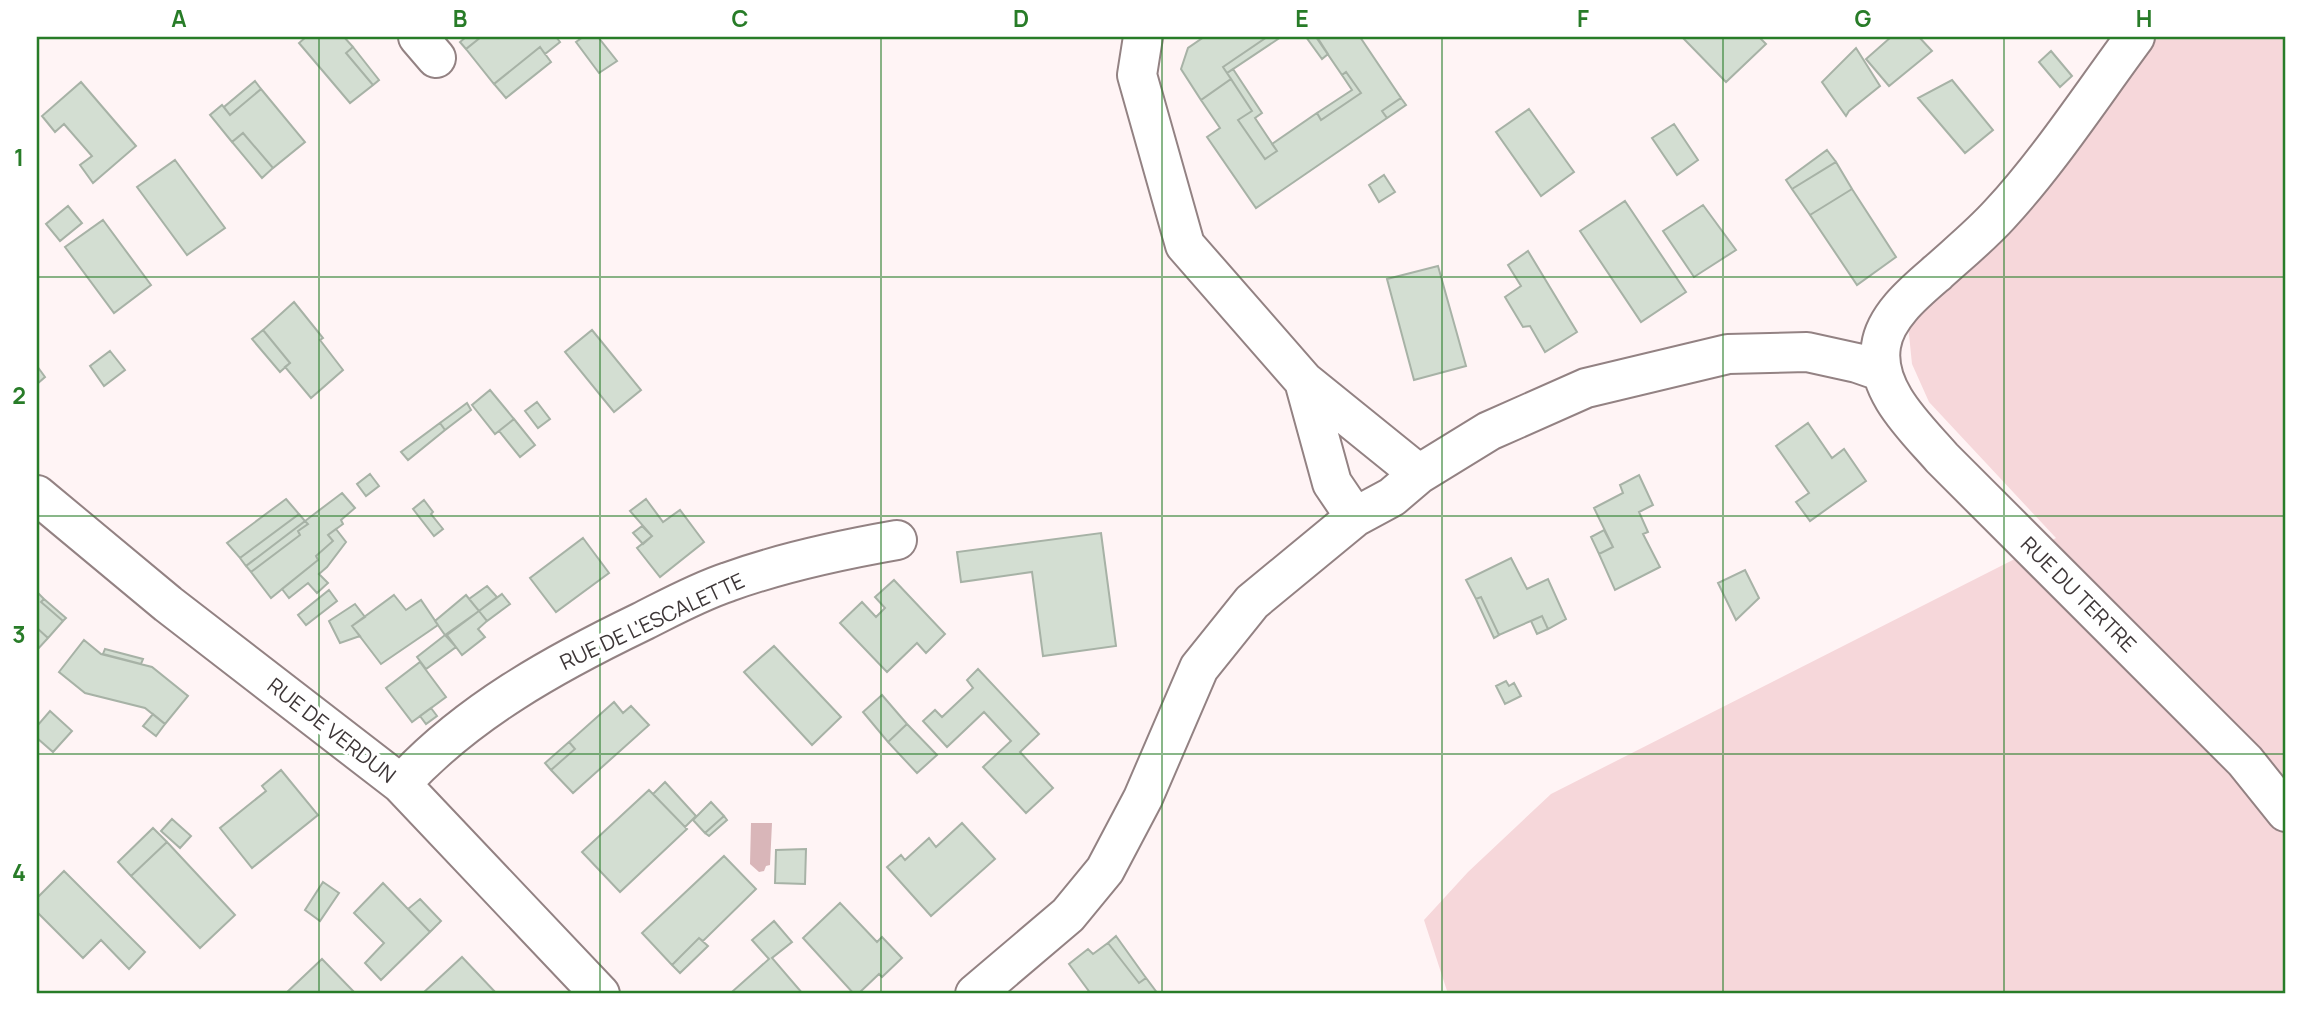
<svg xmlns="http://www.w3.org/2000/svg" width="2323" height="1031" viewBox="0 0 2323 1031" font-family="Manrope,sans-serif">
<rect width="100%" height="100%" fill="#fff4f5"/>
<path fill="#f6d7da" d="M2150,37H2286V994H1448L1424,920L1468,872L1551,794L2056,538L1929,402L1912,364L1907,315Z"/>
<path fill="#d9b6b9" d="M751,823H772L770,865L766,866L764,871L759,872L750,864Z"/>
<path fill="#d3ded2" stroke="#a7b2a6" stroke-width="2" d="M306,37H344L353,47L346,53L373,85L350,103L299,43Z
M466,37H481L466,49L460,42Z
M481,37H556L560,42L545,54L540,47L494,84L466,49Z
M583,37H598L617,61L599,73L576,42Z
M1204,37H1267L1223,67L1231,79L1201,100L1181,69L1188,48Z
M1267,37H1281L1227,73L1223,67Z
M1306,37H1317L1328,54L1322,59Z
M1316,37H1360L1401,98L1382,111L1387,118L1256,208L1207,137L1220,128L1201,100L1231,79L1252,111L1238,120L1265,159L1277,151L1272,144L1317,113L1321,120L1361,93L1346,72L1342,75Z
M1682,37H1759L1766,44L1726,82Z
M1891,37H1919L1932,51L1889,86L1866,59Z
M353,47L379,80L373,85L346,53Z
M540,47L551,62L506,98L494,84Z
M1856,48L1880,86L1849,111L1846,116L1822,82Z
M2051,51L2072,76L2060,87L2039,62Z
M1233,69L1262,113L1255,118L1277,151L1265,159L1238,120L1252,111L1227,73Z
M1346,72L1361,93L1321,120L1317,113L1352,90L1342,75Z
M1952,80L1993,130L1965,153L1918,98Z
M255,81L261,89L230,115L224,107Z
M81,82L136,146L93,183L80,165L92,156L64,124L55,132L42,116Z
M261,89L305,142L273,168L243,133L232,142L210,115L222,105L230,115Z
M1401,98L1406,105L1387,118L1382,111Z
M1529,109L1574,172L1541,196L1496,132Z
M1674,124L1698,160L1677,175L1652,138Z
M243,133L273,168L262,178L232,142Z
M1827,150L1836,162L1792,189L1786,180Z
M175,160L225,228L187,255L137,187Z
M1836,162L1852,189L1810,215L1792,189Z
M1384,175L1395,192L1379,202L1369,185Z
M1852,189L1896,257L1857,285L1810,215Z
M1625,201L1686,292L1641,322L1580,231Z
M1703,205L1736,250L1694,277L1663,231Z
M68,206L82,223L60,241L46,224Z
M103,220L151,285L114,313L65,247Z
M1528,251L1577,332L1545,352L1530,326L1523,327L1505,297L1521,286L1508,265Z
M1438,266L1466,366L1414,380L1387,279Z
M294,302L323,338L320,340L343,370L311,398L285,367L290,363L263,330Z
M263,330L290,363L280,372L252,339Z
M592,330L641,390L614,412L565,352Z
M110,351L125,370L104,386L90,366Z
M37,366L45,377L37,384Z
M490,390L514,419L495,434L472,405Z
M537,402L550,419L538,428L525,411Z
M467,403L471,410L445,430L440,423Z
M514,419L535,445L520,457L499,431Z
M440,423L445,430L408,460L401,452Z
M1808,423L1832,458L1844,449L1866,481L1810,521L1796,502L1809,493L1776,446Z
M370,474L379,486L366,496L357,484Z
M1639,475L1653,505L1639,512L1648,532L1643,534L1660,567L1615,590L1599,554L1613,547L1594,508L1623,493L1620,485Z
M342,493L355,508L341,520L343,524L328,535L333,541L316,556L318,560L271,598L251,572L300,535L298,531L308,524L305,521Z
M286,499L299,514L240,558L227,543Z
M646,499L663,522L680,510L704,542L660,577L637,548L652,536L630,511Z
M424,500L433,512L431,514L443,529L434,536L413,509Z
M299,514L305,521L246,566L240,558Z
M305,521L308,524L298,531L300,535L251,572L246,566Z
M642,526L652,536L643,544L633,533Z
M336,529L346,542L327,567L319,574L328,583L317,593L308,583L289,598L282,589L318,560L316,556L333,541L328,535Z
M1604,530L1613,547L1599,554L1591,537Z
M1101,533L1116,646L1043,656L1032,572L961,582L957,552Z
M583,538L609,573L556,612L530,578Z
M1511,558L1527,589L1548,579L1566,619L1548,629L1542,616L1499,635L1481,597L1476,599L1466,580Z
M1745,570L1759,598L1736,620L1718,583Z
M894,580L945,634L926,653L917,643L887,672L840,623L862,602L876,617L885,608L875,597Z
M487,586L497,597L479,611L469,599Z
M329,590L337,601L306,625L298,615Z
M37,592L44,599L41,602L63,621L48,638L37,628Z
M502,594L510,604L487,621L479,611Z
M394,595L406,610L421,600L438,625L381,664L352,626Z
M466,595L479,611L445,635L435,621Z
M1481,597L1499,635L1494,638L1476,599Z
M44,599L66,618L63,621L41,602Z
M355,604L365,617L352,626L360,636L340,643L329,621Z
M479,611L487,621L478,629L485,637L462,655L447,635Z
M1542,616L1548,629L1537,634L1531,621Z
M37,628L48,638L37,650Z
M445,635L456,647L426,669L417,657Z
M84,640L101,654L152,667L188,696L165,724L145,708L85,693L59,672Z
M774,646L841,717L812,745L744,672Z
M105,649L143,659L141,664L103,654Z
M420,662L446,697L412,722L386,688Z
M978,669L1039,734L1020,752L1053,788L1026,813L983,767L1011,741L984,712L947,747L923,721L935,710L942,717L973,688L967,680Z
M1506,681L1509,686L1514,683L1521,696L1505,704L1496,686Z
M882,695L907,724L888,742L863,712Z
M614,702L623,713L631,706L649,725L573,793L551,770L575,749L569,742Z
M431,708L437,716L426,724L420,716Z
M50,711L72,731L53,752L37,738V726Z
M153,714L165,724L156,736L143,726Z
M907,724L937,755L917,773L888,742Z
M569,742L575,749L551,770L545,763Z
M281,770L318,815L252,868L220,828L266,791L262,786Z
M665,782L696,816L685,827L653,794Z
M649,790L687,829L620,892L582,852Z
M711,802L724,816L705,833L693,820Z
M724,816L727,820L709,836L705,833Z
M172,819L191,836L180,848L161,831Z
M962,823L995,859L931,916L887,867L901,855L905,860L929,838L936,847Z
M153,828L167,842L131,876L118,862Z
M167,842L235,915L200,948L131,876Z
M806,849L805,884L775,883L776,850Z
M724,856L756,889L703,941L699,938L672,965L642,933Z
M64,871L145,952L129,969L101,940L83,958L37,912V898Z
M323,882L339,893L320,921L305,910Z
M383,883L430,932L381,980L365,963L384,943L354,913Z
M420,899L441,921L430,932L408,909Z
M840,903L877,942L882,937L902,958L882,977L879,974L858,994H854L803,938Z
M774,921L792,942L772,958L803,994H736L733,991L769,959L752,940Z
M1116,936L1146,978L1139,983L1108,943Z
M699,938L708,946L680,973L672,965Z
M1108,943L1139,983L1146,978L1158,994H1091L1069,964L1088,949L1093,954Z
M462,957L497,994H422Z
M322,959L356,994H285Z"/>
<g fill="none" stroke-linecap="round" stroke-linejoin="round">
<g stroke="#938283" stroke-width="42">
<path id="minor" d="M418,37L436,58
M1143,37L1137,75L1185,245L1304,381
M2135,37C2092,95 2049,161 2000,214C1981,235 1959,253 1938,272C1916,291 1885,316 1881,346C1874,390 1916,428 1942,458L2245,761L2286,812
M37,495L168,604L401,784L600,994
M1355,517L1332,483L1304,381L1419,474
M401,784C467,712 554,664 641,622C669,608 698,592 728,582C783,562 840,550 897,540
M975,994L1068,915L1105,870L1143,798L1199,668L1252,602L1355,517L1392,497L1419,474L1489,431L1586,388L1728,354L1807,352L1857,363L1880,371"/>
</g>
<use href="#minor" stroke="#fff" stroke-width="38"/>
</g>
<path fill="none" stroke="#287c28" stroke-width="2" stroke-opacity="0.55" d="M319,37V994M600,37V994M881,37V994M1162,37V994M1442,37V994M1723,37V994M2004,37V994M37,277H2286M37,516H2286M37,754H2286"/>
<g text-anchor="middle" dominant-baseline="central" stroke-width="7" stroke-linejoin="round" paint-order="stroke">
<g font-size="21" fill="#3d3637" stroke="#fff">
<text transform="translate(2079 594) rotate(45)">RUE DU TERTRE</text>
<text transform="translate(652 621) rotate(-25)">RUE DE L'ESCALETTE</text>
<text transform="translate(332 730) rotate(38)">RUE DE VERDUN</text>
</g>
</g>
<rect width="2323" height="1031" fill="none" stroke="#ffffff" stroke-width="77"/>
<rect x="38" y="38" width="2246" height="954" fill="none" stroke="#287c28" stroke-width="2.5"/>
<g font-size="23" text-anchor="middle" font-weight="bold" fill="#287c28">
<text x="179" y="27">A</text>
<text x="460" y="27">B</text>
<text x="740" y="27">C</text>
<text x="1021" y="27">D</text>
<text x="1302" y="27">E</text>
<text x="1583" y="27">F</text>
<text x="1863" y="27">G</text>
<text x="2144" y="27">H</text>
<text x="19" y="166">1</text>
<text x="19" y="404">2</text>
<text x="19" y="643">3</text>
<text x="19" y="881">4</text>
</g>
</svg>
